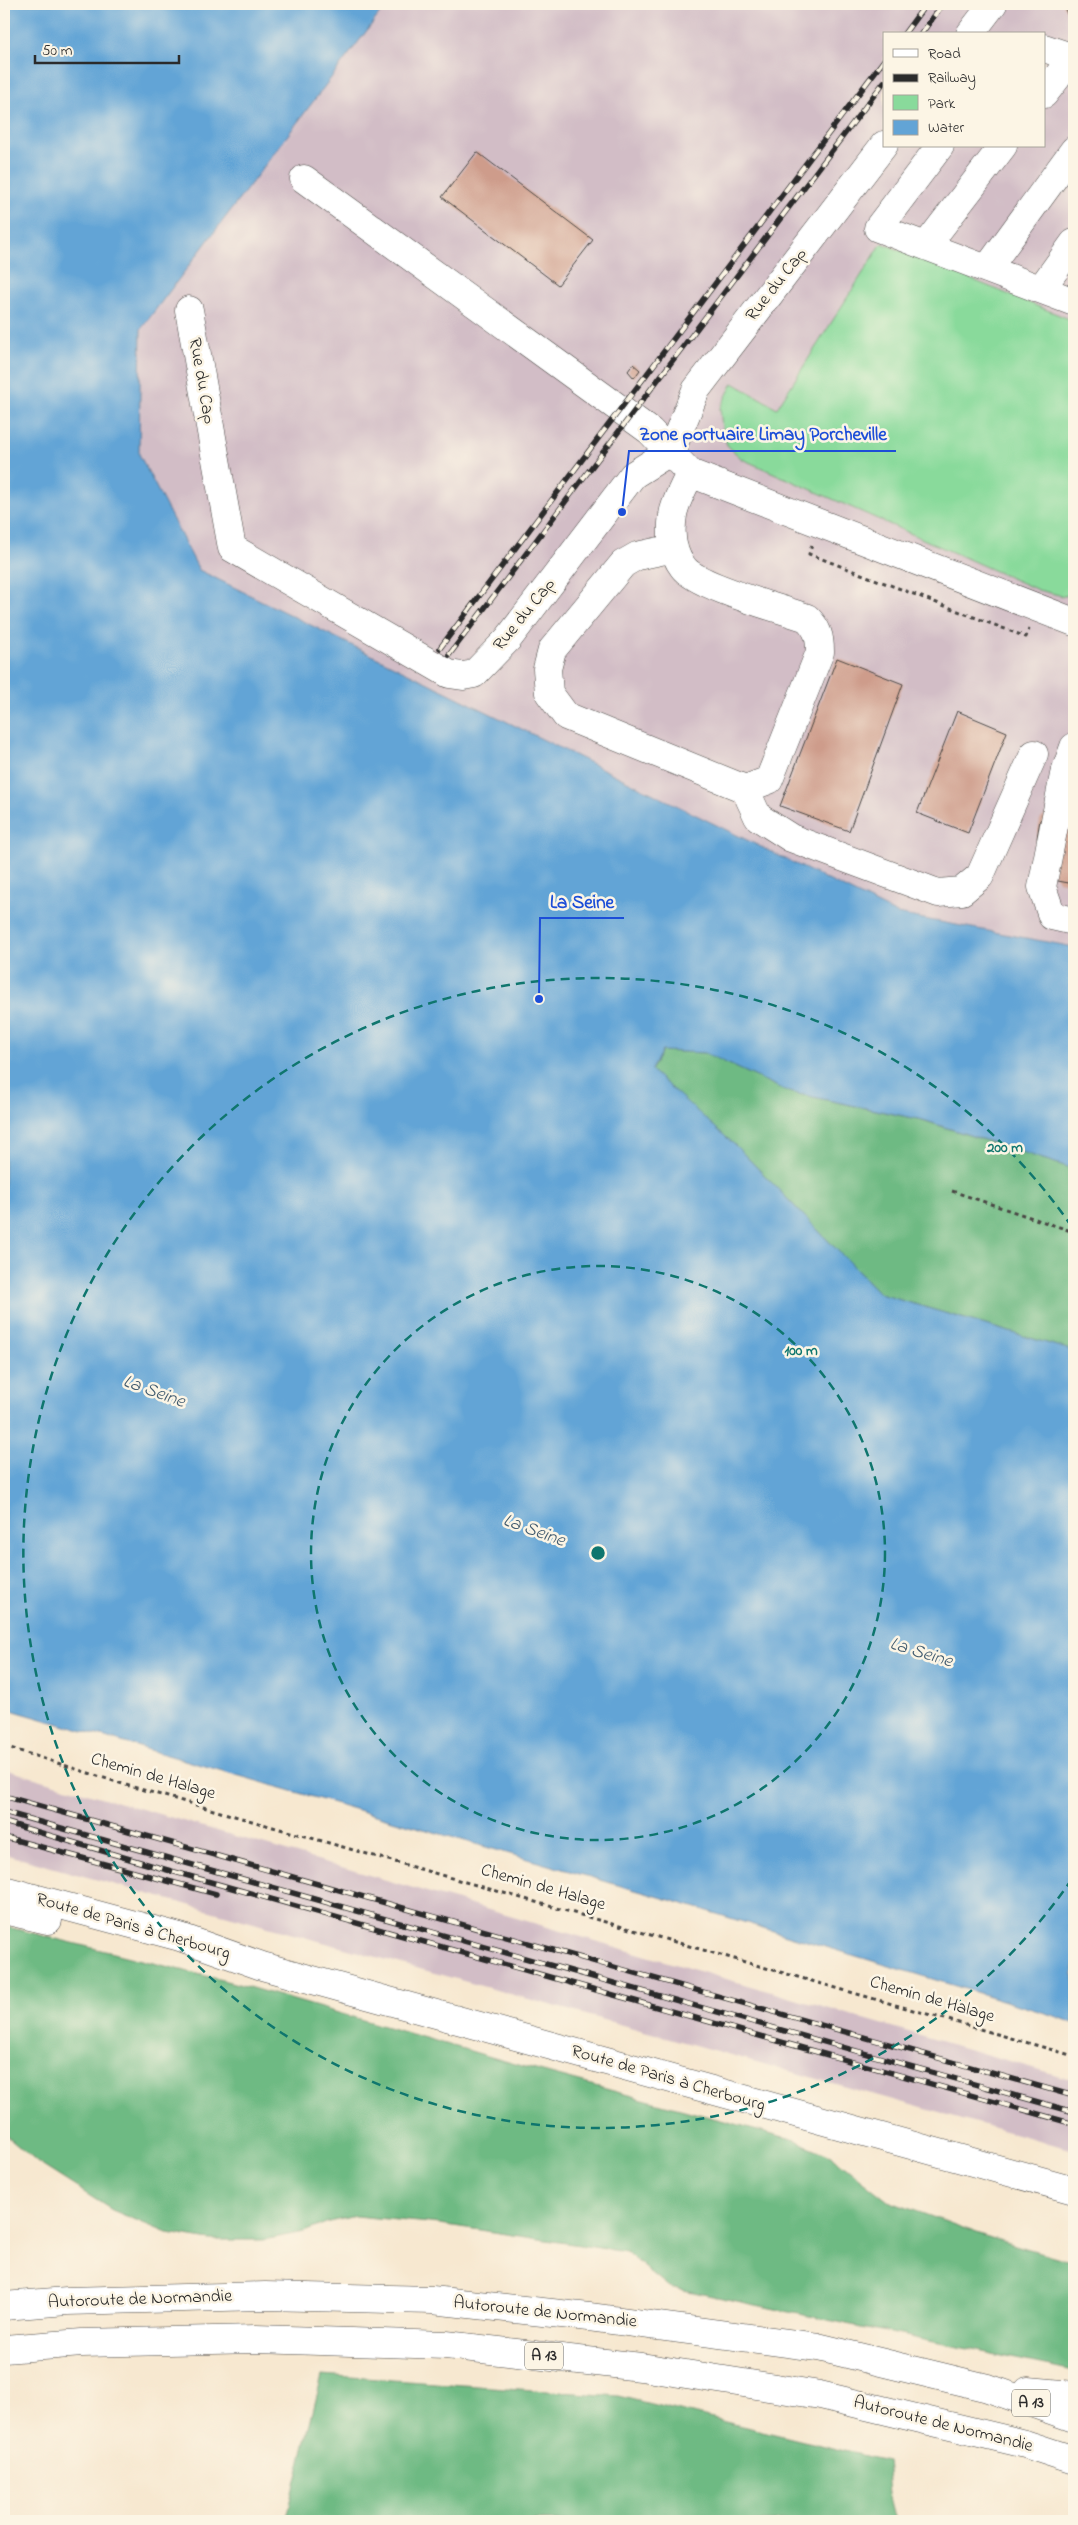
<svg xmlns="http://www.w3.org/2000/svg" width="1078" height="2525" viewBox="0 0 1078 2525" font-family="'Indie Flower',sans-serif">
<rect width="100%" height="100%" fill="#fcf5e5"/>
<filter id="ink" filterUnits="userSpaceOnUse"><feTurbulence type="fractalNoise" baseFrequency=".02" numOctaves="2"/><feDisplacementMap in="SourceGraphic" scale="10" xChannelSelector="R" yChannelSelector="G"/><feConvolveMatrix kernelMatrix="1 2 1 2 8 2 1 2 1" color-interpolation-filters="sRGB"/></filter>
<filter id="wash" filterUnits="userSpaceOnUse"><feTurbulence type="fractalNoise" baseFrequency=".0096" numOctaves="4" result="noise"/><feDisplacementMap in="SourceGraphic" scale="20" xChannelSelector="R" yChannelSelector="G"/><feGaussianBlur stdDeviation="1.12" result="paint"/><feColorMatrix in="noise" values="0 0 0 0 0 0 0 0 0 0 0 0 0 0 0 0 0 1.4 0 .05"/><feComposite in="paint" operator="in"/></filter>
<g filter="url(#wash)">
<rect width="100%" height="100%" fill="#f7e8d0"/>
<path fill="#d2bdc6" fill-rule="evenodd" d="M387,4H1074V947L897,914L199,570L139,454L140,329ZM884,34H1044V146H884Z
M4,1769L1074,2080V2150L4,1854Z"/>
<path fill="#89da9b" stroke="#5a8263" d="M882,243L1074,321V595L1063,596L1038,590L742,459L727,445L722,427L720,408L733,383L777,408Z"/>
<path fill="#6eba83" stroke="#4c7257" d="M662,1051L705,1053L789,1092L922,1120L1074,1169V1351L880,1294L736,1146L651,1071Z
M4,1926L238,1984L543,2072L795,2140L831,2156L888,2201L991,2238L1074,2262V2371L669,2287L626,2252L440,2224L355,2216L326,2223L304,2232L263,2240H210L167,2233L112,2210L38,2163L4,2134Z
M322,2375L618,2396L886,2461L889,2493L896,2521H286Z"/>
<path fill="#62a4d6" stroke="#466880" d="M4,4H387L141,329L139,454L199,570L897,914L1074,947V1169L923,1120L789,1092L705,1053L662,1051L651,1070L736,1146L880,1294L1074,1351V2023L1055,2016L687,1905L4,1708Z"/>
<g id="blocks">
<path fill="#ce9c8b" d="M1063,4H1074V23L1068,16Z
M477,152L593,240L558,285L442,197Z
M633,364L640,370L634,378L628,371Z
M837,658L903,684L849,831L780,806Z
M957,711L1007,732L968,833L917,813Z
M1074,788V884L1058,881L1037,838L1040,820Z"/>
</g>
</g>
<g filter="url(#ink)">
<use href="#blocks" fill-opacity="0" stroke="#4a4744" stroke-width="1"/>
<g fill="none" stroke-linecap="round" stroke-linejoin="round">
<g stroke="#4a4744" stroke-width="29">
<path id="minor" d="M970,34L993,4
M1044,48L1074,58
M1044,94L1073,57
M940,146L878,228L1074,302
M304,179L650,431L690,473L1074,622
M926,246L1003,146
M987,269L1074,150
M1041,289L1074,243
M189,310L232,548L449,674L463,676L474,674L508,639L633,475L671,451L696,390L884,145
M674,548L637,556L623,564L552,650L547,669L549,693L566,716L745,789L769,780L820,652C820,637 818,629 807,618C782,609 696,586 683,567C672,553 670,533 673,515C675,501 685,486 690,473
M1074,747L1064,775L1042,887L1052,916L1074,921
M745,789L758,817L791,838L938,893L962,891L980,876L1034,754"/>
</g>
<g stroke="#4a4744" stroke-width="29">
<path id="major" d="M4,1890L180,1937L262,1966L1074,2190
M4,1910L48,1920"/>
</g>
<g stroke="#4a4744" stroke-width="29">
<path id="highway" d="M4,2306L67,2301L265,2296L432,2300L589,2317L818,2347L988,2388L1074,2418
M4,2349L82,2343L256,2339L446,2345L641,2367L820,2395L1025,2444L1074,2460
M1028,2391L1074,2395"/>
</g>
<path stroke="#4a4744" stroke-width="3" stroke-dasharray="4 4" stroke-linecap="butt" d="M812,545L809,554L1026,637L1029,629
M952,1191L1074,1232
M4,1746L126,1785L1074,2056"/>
<use href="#minor" stroke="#fff" stroke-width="28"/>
<use href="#major" stroke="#fff" stroke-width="28"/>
<use href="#highway" stroke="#fff" stroke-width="28"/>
<g stroke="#2b2b2b" stroke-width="5.5">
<path id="rail" d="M904,34L926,4
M921,34L943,4
M440,648L884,60
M449,655L884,82
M4,1796L1074,2096
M4,1812L1074,2112
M4,1822L164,1869L1074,2124
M4,1837L216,1894"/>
</g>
<use href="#rail" stroke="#fcf5e5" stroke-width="4" stroke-dasharray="11" stroke-linecap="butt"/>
</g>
</g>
<g fill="none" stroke="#0f766e" stroke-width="2.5" stroke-dasharray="9 6">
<circle cx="598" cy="1553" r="287"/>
<path d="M1072 1879A575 575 0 1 1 1072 1227"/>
</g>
<g text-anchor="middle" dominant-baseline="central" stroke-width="5" stroke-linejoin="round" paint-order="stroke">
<g fill="#fcf5e5" stroke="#6a6863" stroke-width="1">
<rect x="525" y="2342.5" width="38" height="27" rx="4"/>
<rect x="1012" y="2389.5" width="38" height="27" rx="4"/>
</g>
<g font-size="16" font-weight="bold" fill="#2b2b2b">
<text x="544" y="2356">A 13</text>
<text x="1031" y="2403">A 13</text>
</g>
<g font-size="18" fill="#2b2b2b" stroke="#fcf5e5">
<text transform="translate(777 285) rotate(-52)">Rue du Cap</text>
<text transform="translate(201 381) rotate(80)">Rue du Cap</text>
<text transform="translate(525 615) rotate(-51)">Rue du Cap</text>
<text transform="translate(153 1777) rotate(16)">Chemin de Halage</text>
<text transform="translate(543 1888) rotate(16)">Chemin de Halage</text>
<text transform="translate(133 1927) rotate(16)">Route de Paris à Cherbourg</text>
<text transform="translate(932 2000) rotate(16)">Chemin de Halage</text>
<text transform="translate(668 2079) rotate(16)">Route de Paris à Cherbourg</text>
<text transform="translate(140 2300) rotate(-2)">Autoroute de Normandie</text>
<text transform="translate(545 2313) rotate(6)">Autoroute de Normandie</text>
<text transform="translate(943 2425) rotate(14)">Autoroute de Normandie</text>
</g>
<g font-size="19" font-style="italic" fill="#415b6f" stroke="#fcf5e5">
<text transform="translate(154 1392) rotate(20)">La Seine</text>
<text transform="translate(534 1531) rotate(20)">La Seine</text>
<text transform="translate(921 1653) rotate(17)">La Seine</text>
</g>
</g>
<circle cx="598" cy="1553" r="8" fill="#0f766e" stroke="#fcf5e5" stroke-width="2.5"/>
<g font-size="15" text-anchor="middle" font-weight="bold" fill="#0f766e" stroke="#fcf5e5" stroke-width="5" stroke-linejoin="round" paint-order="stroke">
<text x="1005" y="1152">200 m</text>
<text x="801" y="1355">100 m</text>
</g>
<path fill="none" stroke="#1d4ed8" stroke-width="2" d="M622 512L629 451H896M539 999L540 918H624"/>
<g fill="#1d4ed8" stroke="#fcf5e5" stroke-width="2">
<circle cx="622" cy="512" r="5"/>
<circle cx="539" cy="999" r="5"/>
</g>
<g font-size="19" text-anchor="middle" font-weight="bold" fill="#1d4ed8" stroke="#fcf5e5" stroke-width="5" stroke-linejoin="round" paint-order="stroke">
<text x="763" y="440">Zone portuaire Limay Porcheville</text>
<text x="582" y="908">La Seine</text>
</g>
<rect width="1078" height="2525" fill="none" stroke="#fcf5e5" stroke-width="20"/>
<rect x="883" y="32" width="162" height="115" fill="#fcf5e5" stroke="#a8a49b"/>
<rect x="893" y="49" width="25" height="8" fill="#ffffff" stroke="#a8a49b"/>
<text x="928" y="58" font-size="15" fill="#2b2b2b">Road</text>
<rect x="893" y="74" width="25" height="8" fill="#2b2b2b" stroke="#a8a49b"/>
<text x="928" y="82" font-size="15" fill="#2b2b2b">Railway</text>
<rect x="893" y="95" width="25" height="15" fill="#89da9b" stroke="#a8a49b"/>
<text x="928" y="108" font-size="15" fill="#2b2b2b">Park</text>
<rect x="893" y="120" width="25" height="15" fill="#62a4d6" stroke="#a8a49b"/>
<text x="928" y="132" font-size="15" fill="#2b2b2b">Water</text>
<path d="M35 55v8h144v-8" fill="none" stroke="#2b2b2b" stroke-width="2.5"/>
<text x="42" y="55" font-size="15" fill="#2b2b2b" stroke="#fcf5e5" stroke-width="4" paint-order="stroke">50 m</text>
</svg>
